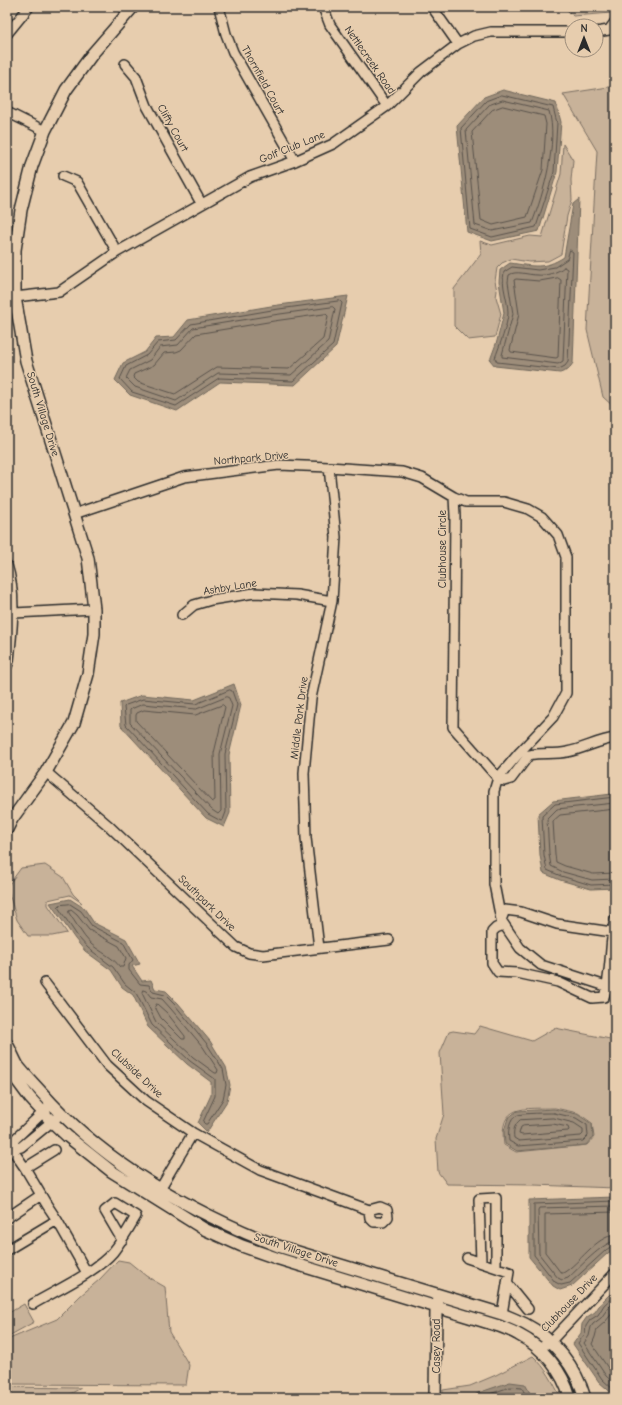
<svg xmlns="http://www.w3.org/2000/svg" width="622" height="1405" viewBox="0 0 622 1405" font-family="'Comic Neue',sans-serif">
<rect width="100%" height="100%" fill="#e7cdae"/>
<filter id="ink" filterUnits="userSpaceOnUse"><feTurbulence type="fractalNoise" baseFrequency=".025" numOctaves="2"/><feDisplacementMap in="SourceGraphic" scale="8" xChannelSelector="R" yChannelSelector="G"/><feConvolveMatrix kernelMatrix="1 2 1 2 8 2 1 2 1" color-interpolation-filters="sRGB"/></filter>
<g filter="url(#ink)">
<path fill="#c8b299" stroke="#7a6e62" fill-rule="evenodd" d="M564,7H615L612,13L573,16Z
M615,86V408L603,397L587,330L597,151L563,94Z
M563,144L573,160L571,180L572,200L567,216L561,254L548,261L529,262L511,259L502,263L497,268L495,281L497,291L496,297L501,314L495,337L468,340L454,326V289L481,254L480,241L492,245L530,236L542,237L561,174Z
M45,865L63,877L73,894L82,903L70,895L48,900V905L67,933L52,936H28L17,920L7,887L21,868Z
M480,1026L532,1041L555,1028L615,1040V1188L534,1185L447,1184L438,1172L436,1139L444,1114L440,1053L449,1032L453,1031L474,1034ZM555,1108L578,1113L592,1123L594,1137L587,1145L516,1152L504,1145C498,1103 524,1109 555,1108Z
M118,1260L129,1262L146,1276L165,1287L169,1332L189,1365L186,1385L7,1384V1340L57,1319L80,1296L99,1280Z
M24,1304L34,1322L7,1337V1314Z
M533,1356C546,1368 553,1382 561,1398H443V1390L470,1386L496,1375Z
M7,1387L81,1388L63,1398H7Z"/>
<path fill="#9d8d7a" stroke="#6f665a" d="M503,90L556,103L561,122L557,172L539,231L492,241L467,232L457,126L484,97Z
M579,199L573,363L568,370L560,373L495,366L490,360L497,341L504,313L499,282L500,270L510,263C533,266 544,270 564,257L573,204Z
M348,296L336,347L295,385L220,382L177,411L130,395L115,380L123,363L145,352L156,338L174,337L188,320L271,306Z
M234,684L241,705L229,755L230,813L224,827L206,818L121,726L120,703L142,695L194,700Z
M615,791V888L591,889L560,880L543,873L540,855L538,814L553,801L612,794Z
M70,899L84,908L94,923L126,939L140,964L132,966L142,981L151,980L155,989L166,991L178,1003L210,1041L226,1067L230,1085L227,1101L207,1132L198,1123L211,1095V1082L187,1064L148,1027L133,995L122,987L111,970L85,951L75,939L50,903Z
M554,1109L577,1114L592,1124L593,1137L586,1145L517,1151L505,1144L504,1131L508,1118L517,1111Z
M615,1197V1249L608,1253L572,1286L560,1290L553,1286L529,1257V1200Z
M615,1289V1395H614L599,1382L573,1344L581,1333L582,1324L587,1317L595,1312L601,1303Z
M510,1382L525,1384L530,1393L531,1398H471L478,1393Z"/>
<g fill="none" stroke-linecap="round" stroke-linejoin="round">
<path stroke="#59524b" stroke-width="1" d="M502,95L553,107L557,123L554,172L536,227L492,237L470,229L461,128L486,101Z
M503,100L549,111C558,142 544,193 532,223L492,231L475,225L466,130L489,105Z
M503,106L544,116L546,124L543,170L527,217L493,225L481,220L472,132L492,110Z
M570,250L573,252L568,362L565,366L559,369L497,362L495,358C499,347 508,324 508,313C508,299 501,287 504,272L512,267L538,270L555,267L567,259Z
M564,267L567,269L563,361L558,364L502,357V355L513,314L508,282L509,275C516,270 528,275 537,275C546,276 557,273 564,267Z
M558,278L561,280L558,357L556,358L511,352L510,350L519,314L514,280L516,279L539,281Z
M340,301L342,303L333,345L293,381L219,378L176,406L132,392L120,379L126,366L147,355L158,342L176,340L191,324L272,310Z
M333,307L335,309L328,342L291,375L218,373L176,401L135,387L126,378L130,370L150,360L160,347L178,345L193,328L273,315Z
M326,314L328,316L323,339L289,369L217,367L175,394L138,382L133,377L134,374L154,365L164,353L176,352L181,350L196,334L274,321Z
M230,690L232,691L237,705L225,754L226,812L223,820L221,821L208,814L126,725L124,707L126,705L143,699L195,704Z
M227,697L229,698L232,706L220,754L221,811L218,814L212,810L130,723V710L131,709L143,704L196,709Z
M223,705L225,707L214,753L215,800L212,802L136,721V715L137,713L144,710L195,715Z
M615,797L555,804L542,816L544,855L547,870L561,876L591,885L615,884
M615,803L557,809L547,819L549,854L551,866L563,872L592,880L615,879
M615,809L560,815L553,821L555,854L556,862L565,866L593,874L615,873
M70,904L81,911L92,926L123,942L133,960L129,965V970L140,984L149,985L153,992L165,995L175,1005L207,1044L223,1069L226,1085L223,1099L207,1124H205L203,1122L215,1096V1079L190,1061L152,1025L136,993L125,984L113,967L88,948L78,937L58,907L60,905Z
M69,911L71,910L77,915L89,930L119,946L126,958L123,967H120C113,957 100,952 91,944C82,935 76,923 69,913Z
M143,990L146,991L151,997L162,999L171,1009L203,1047L218,1070L217,1073H215L193,1057L156,1022L142,993Z
M157,1004L167,1013L185,1036V1039H182L161,1018L155,1007Z
M554,1113L576,1118L587,1125L588,1136L583,1141L518,1146L509,1141C508,1133 508,1119 518,1115C524,1113 546,1113 554,1113Z
M554,1118L574,1123L583,1129V1134L581,1136L519,1141L514,1138C513,1131 514,1125 520,1120Z
M553,1124L568,1127L569,1130L568,1131L522,1135L519,1134L521,1127L523,1126Z
M615,1201L534,1204V1255L555,1282L561,1285L570,1283L606,1250L612,1246H615
M615,1206L539,1208L538,1210L539,1254L558,1278L562,1280L568,1278C578,1269 603,1242 615,1241
M615,1212L545,1214V1252L561,1273H563C579,1264 596,1236 615,1235
M615,1295L604,1305L598,1315L590,1320L586,1326L585,1334L578,1343L602,1379L615,1391
M615,1301L608,1308L601,1318L593,1324L591,1327L589,1336L584,1343L606,1376L615,1384
M615,1310L605,1322L597,1329L595,1337L592,1344L610,1371L615,1376
M478,1398L510,1387L522,1388L527,1398"/>
<g stroke="#2b2b2b" stroke-width="12">
<path id="minor" d="M219,7L226,34L233,52L295,161
M323,7L330,25L387,106
M432,7L458,44
M596,32L609,30L615,22
M7,34L29,7
M125,64L136,77L147,106L201,203
M7,112L45,131
M63,176L77,182L117,252
M15,297L59,292L117,252L250,177L295,161L333,144L387,106L421,72L458,44L474,36L491,32H572
M454,497L455,516L453,727L498,778L504,781L511,779L529,755C541,752 555,755 567,752C583,749 599,740 615,738
M74,514L184,477L279,465L329,467L402,472L422,478L454,497L466,502H504L528,509L542,517L558,535L566,557V693L553,717L520,752L498,778L494,791V884L501,920L520,948L541,965L615,989
M7,565C17,596 12,629 9,661L7,666
M7,613H14L94,609
M182,615L194,605L211,600L254,593L297,595L332,601
M46,772L109,826L236,947L249,953L263,955L389,940
M612,932L557,924L521,912L505,910L501,920V926L496,928L492,932V963L498,972L517,973L558,982L592,998L604,997C612,972 609,944 615,919
M319,948L306,838L304,773L311,698L332,601L336,537L329,467
M45,983L107,1065L146,1101L193,1133L260,1170L369,1210L380,1207L387,1210L388,1217L383,1222H374L370,1218L369,1210
M12,1149L14,1140L52,1104
M12,1149L21,1147L61,1114
M12,1149L25,1168
M54,1150L25,1168L47,1205L57,1220L87,1273
M157,1194L193,1133
M7,1218L41,1195
M7,1250L57,1220
M467,1258L509,1272L502,1314
M481,1262L479,1199L496,1198V1267
M507,1283L528,1309
M33,1304C57,1290 96,1272 113,1252C122,1241 129,1228 136,1216L115,1203L105,1211L122,1240
M539,1349L551,1341L615,1273"/>
</g>
<g stroke="#2b2b2b" stroke-width="14">
<path id="tertiary" d="M7,829L12,819L46,772L74,723L88,674L94,634V609L88,558L26,361L15,297V250L21,210L32,166L45,131L66,90L93,53L133,7
M7,1044C11,1051 14,1059 18,1066C25,1075 34,1084 42,1093C105,1164 191,1212 278,1246L502,1314C509,1317 517,1320 525,1324C554,1339 576,1367 585,1398
M7,1067L30,1098L52,1122L67,1136L111,1171L204,1229L242,1246L276,1258L499,1326C506,1329 513,1331 519,1335C543,1347 563,1372 570,1398
M435,1398L436,1308L438,1302"/>
</g>
<use href="#minor" stroke="#e7cdae" stroke-width="9"/>
<use href="#tertiary" stroke="#e7cdae" stroke-width="11"/>
</g>
</g>
<g text-anchor="middle" dominant-baseline="central" stroke-width="3" stroke-linejoin="round" paint-order="stroke">
<g font-size="11" fill="#2b2b2b" stroke="#e7cdae">
<text transform="translate(370 60) rotate(55)">Nettlecreek Road</text>
<text transform="translate(263 80) rotate(61)">Thornfield Court</text>
<text transform="translate(173 128) rotate(61)">Clifty Court</text>
<text transform="translate(292 147) rotate(-22)">Golf Club Lane</text>
<text transform="translate(43 414) rotate(73)">South Village Drive</text>
<text transform="translate(251 458) rotate(-5)">Northpark Drive</text>
<text transform="translate(442 549) rotate(-90)">Clubhouse Circle</text>
<text transform="translate(230 587) rotate(-9)">Ashby Lane</text>
<text transform="translate(299 718) rotate(-83)">Middle Park Drive</text>
<text transform="translate(207 903) rotate(44)">Southpark Drive</text>
<text transform="translate(137 1073) rotate(43)">Clubside Drive</text>
<text transform="translate(296 1250) rotate(18)">South Village Drive</text>
<text transform="translate(569 1303) rotate(-46)">Clubhouse Drive</text>
<text transform="translate(436 1346) rotate(-90)">Casey Road</text>
</g>
</g>
<rect width="622" height="1405" fill="none" stroke="#e7cdae" stroke-width="24"/>
<rect x="12" y="12" width="598" height="1381" fill="none" stroke="#2b2b2b" stroke-width="1.5" filter="url(#ink)"/>
<g transform="translate(584 38)"><circle r="19" fill="#e7cdae" stroke="#9c8c7a"/>
<path d="M0-3L7 15L0 10L-7 15Z" fill="#2b2b2b"/>
<text y="-6" font-size="11" font-weight="bold" text-anchor="middle" fill="#2b2b2b">N</text>
</g>
</svg>
